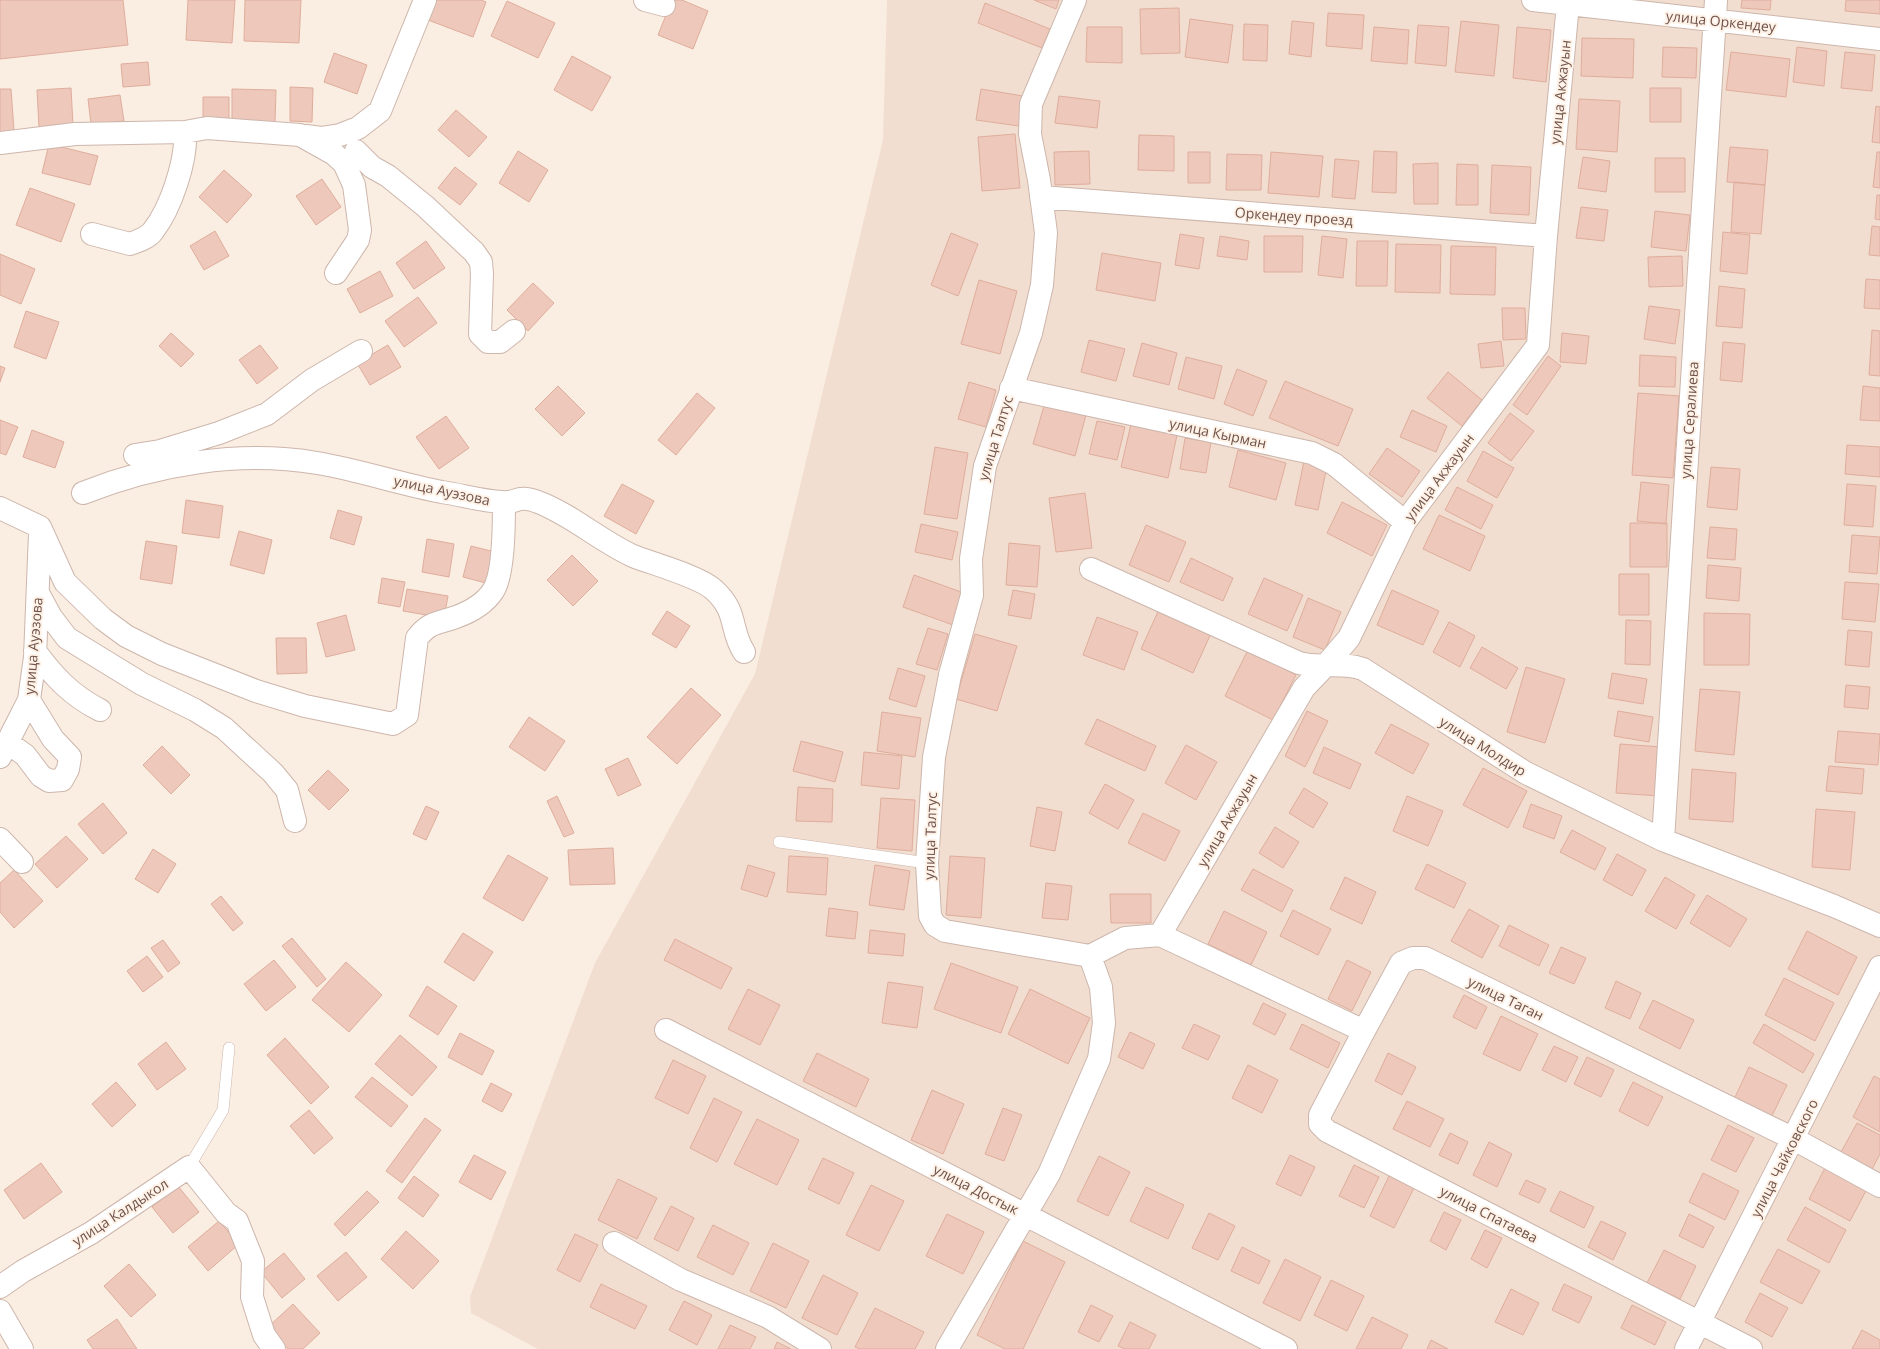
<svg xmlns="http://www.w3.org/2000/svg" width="1880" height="1349" viewBox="0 0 1880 1349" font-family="'Open Sans',sans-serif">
<rect width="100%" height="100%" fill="#faede1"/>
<path fill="#f1ded0" d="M887,0H1880V1349H538L471,1313L470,1297L595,963L755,674L883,140Z"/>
<path fill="#eec8bb" stroke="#dfad9c" d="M0,0H123L128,45L0,59Z
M188,0H235L232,43L186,40Z
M245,0H301L299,43L244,41Z
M436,0H481L486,2L473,37L428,20Z
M672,0H682L708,11L693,49L658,35Z
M1034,0H1059L1056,9Z
M1742,0H1771L1770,10L1741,8Z
M1846,0H1880V14L1845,11Z
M507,1L555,23L538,58L491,36Z
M985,3L1050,29L1042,48L978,23Z
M1179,8L1180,53L1141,54L1140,9Z
M1328,13L1364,15L1362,49L1326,46Z
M1190,19L1233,25L1228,63L1185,57Z
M1292,21L1314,23L1311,57L1289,54Z
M1461,21L1499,25L1494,76L1455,72Z
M1244,24L1268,25L1267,61L1243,60Z
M1418,25L1449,27L1446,66L1415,63Z
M1087,27H1122V63L1086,62Z
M1374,27L1409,30L1407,64L1371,61Z
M1517,27L1551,30L1546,82L1513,78Z
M1582,38L1634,39L1633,78L1581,76Z
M1663,47L1697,48L1696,78L1662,77Z
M1797,47L1827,51L1824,86L1793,82Z
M1731,52L1790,59L1786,97L1726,90Z
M1845,52L1875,55L1872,91L1841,88Z
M334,53L367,65L357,94L324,82Z
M572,56L611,77L592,111L554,90Z
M148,62L150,85L123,87L121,64Z
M290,87L313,88L312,122L290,121Z
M71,88L73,125L39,127L37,90Z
M1650,88H1681V122H1650Z
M0,89H11L14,131L0,132Z
M232,89L276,90L275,122L232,121Z
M981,89L1023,96L1019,126L976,120Z
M120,95L124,121L91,124L88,99Z
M1059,96L1100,101L1097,128L1055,123Z
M203,97H229V119H203Z
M1579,99L1620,101L1617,152L1576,149Z
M1876,106L1880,107V143L1872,142Z
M456,110L487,137L469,157L438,130Z
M1015,134L1020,188L982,191L978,137Z
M1139,135L1174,136V171L1138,170Z
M49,144L98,156L90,185L42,173Z
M1730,147L1768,150L1765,185L1727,182Z
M518,151L548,170L529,202L499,183Z
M1089,151L1090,184L1055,185L1054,152Z
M1374,151L1397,152L1396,193L1372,192Z
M1188,152H1210V183H1188Z
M1271,152L1323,156L1319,197L1268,193Z
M1877,152H1880V188L1873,187Z
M1227,154L1262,155L1261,190H1226Z
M1583,157L1610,161L1606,192L1578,188Z
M1655,158H1685V192H1655Z
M1335,159L1359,161L1355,199L1332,197Z
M1438,163V204H1414L1413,164Z
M1457,164L1478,165V205H1456Z
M1492,165L1531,167L1529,215L1490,213Z
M455,167L477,184L460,205L438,188Z
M224,170L252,195L227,223L199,197Z
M322,179L341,207L316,225L296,196Z
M1734,182L1765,185L1761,234L1731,232Z
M30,188L75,204L61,242L16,225Z
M1877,195H1880V220L1875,219Z
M1581,207L1608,210L1604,241L1576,238Z
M1655,211L1690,215L1686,251L1651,247Z
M1872,226L1880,227V256L1869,255Z
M215,231L229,256L204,270L190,246Z
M1723,232L1750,235L1747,274L1720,271Z
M951,233L978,244L958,296L931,285Z
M1180,234L1204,238L1199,269L1175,265Z
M1220,236L1249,241L1247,260L1217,256Z
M1264,236H1303L1302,272H1264Z
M1322,236L1347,239L1343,278L1318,275Z
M426,241L445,268L414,289L396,263Z
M1357,241H1388L1387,286H1356Z
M1396,244L1441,245L1440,293L1395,292Z
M1451,246L1496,247L1495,295L1450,294Z
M1102,253L1161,263L1155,301L1096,290Z
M0,254L35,269L21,304L0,295Z
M1682,256L1683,286L1649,287L1648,257Z
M380,271L393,296L360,313L347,289Z
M1866,279L1880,280V309L1864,308Z
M979,280L1017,291L1000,354L961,344Z
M533,283L554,303L528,331L507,310Z
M1719,286L1745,289L1742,328L1716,326Z
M418,297L437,323L404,347L385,321Z
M1649,306L1680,310L1675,344L1644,339Z
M1502,308H1525L1526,339L1503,340Z
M26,311L59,322L46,359L14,347Z
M1872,330L1880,331V376L1869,375Z
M171,333L194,354L181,367L159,346Z
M1562,333L1589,336L1586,364L1560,362Z
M1089,340L1125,349L1116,381L1081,372Z
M1501,341L1504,366L1481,368L1478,344Z
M1723,342L1745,344L1742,382L1720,380Z
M1142,343L1177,353L1169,385L1133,376Z
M260,345L278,368L257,384L239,360Z
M388,345L401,367L370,385L357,363Z
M1640,355L1676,357L1675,387L1639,386Z
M1548,356L1561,366L1527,415L1513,405Z
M1186,357L1222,366L1214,399L1178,389Z
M0,366L5,368L0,382Z
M1237,369L1267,381L1253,416L1224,404Z
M1448,372L1482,400L1462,426L1427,398Z
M1285,381L1353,409L1338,446L1269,418Z
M969,382L996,390L986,427L958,419Z
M558,386L585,413L562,436L535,409Z
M1863,386L1880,388V421L1860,420Z
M697,393L715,408L676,455L658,440Z
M1638,393L1679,396L1673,478L1632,475Z
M1046,399L1087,411L1075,456L1033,444Z
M1412,410L1447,426L1436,452L1400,437Z
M1510,413L1534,431L1511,461L1488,443Z
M446,416L469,448L439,469L416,437Z
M0,420L18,427L6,455L0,453Z
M1097,421L1125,427L1117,460L1089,454Z
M1131,424L1177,435L1168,478L1121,467Z
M32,430L64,442L55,468L23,457Z
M1185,438L1211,442L1206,473L1180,469Z
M1847,445L1880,447V477L1845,474Z
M935,447L968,453L957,519L924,514Z
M1387,448L1420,471L1402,497L1369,474Z
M1238,450L1286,463L1276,500L1229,487Z
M1483,451L1514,468L1497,498L1467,481Z
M1304,461L1327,466L1318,510L1295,505Z
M1711,467L1740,469L1737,510L1707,507Z
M1641,482L1669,485L1666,524L1637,521Z
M622,484L654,501L636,534L604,516Z
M1847,484L1876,486L1873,527L1844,525Z
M1457,487L1493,505L1481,529L1445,510Z
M1085,493L1092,548L1056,552L1049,498Z
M186,500L223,506L219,538L182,533Z
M1342,502L1387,525L1372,556L1327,533Z
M338,510L362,517L354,545L330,538Z
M1439,515L1485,536L1470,571L1423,549Z
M1630,523H1667V567H1630Z
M921,524L958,532L952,560L915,552Z
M1146,525L1186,542L1169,582L1129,565Z
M1710,527L1737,529L1735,560L1707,558Z
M239,531L272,540L264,574L230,565Z
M1852,535L1880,537L1877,574L1849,572Z
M427,539L454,544L449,577L422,572Z
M146,541L177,546L172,584L140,579Z
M1009,543L1040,546L1037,587L1006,585Z
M471,546L495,552L486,583L463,577Z
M572,555L598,581L573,606L547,580Z
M1191,558L1233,578L1223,601L1180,582Z
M1708,565L1741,568L1739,601L1706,598Z
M1619,574H1649V615H1619Z
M914,575L964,593L953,625L903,607Z
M382,578L405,582L400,607L378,603Z
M1264,578L1303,595L1287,631L1248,614Z
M1845,582L1879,584L1875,622L1842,619Z
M407,589L448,596L444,618L403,611Z
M1013,590L1035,594L1031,619L1008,615Z
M1392,590L1439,611L1423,645L1377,625Z
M1308,598L1341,612L1325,650L1293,637Z
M1161,605L1213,629L1193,673L1141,649Z
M667,611L690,626L676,648L652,634Z
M1704,613L1750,614L1749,665H1704Z
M346,615L355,650L326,657L317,623Z
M1097,617L1138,632L1124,670L1083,655Z
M1626,620L1651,621L1650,665L1625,664Z
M1449,622L1475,636L1460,667L1433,652Z
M928,628L948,634L937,670L916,664Z
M1848,630L1872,632L1869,667L1845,665Z
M975,634L1017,646L997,711L956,699Z
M276,638H306L307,673L277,674Z
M1482,647L1518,668L1506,689L1470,668Z
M1248,650L1296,675L1273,720L1225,696Z
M1526,667L1565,679L1545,743L1507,732Z
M898,668L925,676L916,707L889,699Z
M1612,673L1647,679L1643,704L1608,698Z
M1846,685L1870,687L1868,709L1844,707Z
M691,688L721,715L677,764L647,737Z
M1700,689L1740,692L1734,755L1695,751Z
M1307,711L1328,721L1305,767L1285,756Z
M1618,711L1653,717L1649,742L1614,736Z
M882,712L921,718L915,757L877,751Z
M529,717L565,741L545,771L509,747Z
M1097,719L1156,746L1145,771L1085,744Z
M1391,724L1429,744L1413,774L1375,753Z
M1838,731L1880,734L1878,765L1835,762Z
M801,741L843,752L835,782L793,771Z
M1620,744L1662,747L1659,796L1616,793Z
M1186,745L1217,762L1196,800L1165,783Z
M162,746L190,775L171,794L143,765Z
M1324,747L1361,764L1350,789L1313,773Z
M864,752L902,756L899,789L861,785Z
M628,758L641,785L618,796L605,769Z
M1829,766L1864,769L1862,794L1826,791Z
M1483,768L1527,791L1508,828L1463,805Z
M1692,769L1736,773L1733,822L1689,819Z
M328,770L349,790L329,810L308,790Z
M1105,784L1134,800L1118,829L1089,813Z
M798,787L833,789L832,822L796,821Z
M1304,788L1328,803L1313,828L1289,813Z
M557,796L574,833L564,837L547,801Z
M1407,796L1443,811L1428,846L1393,831Z
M881,798L915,800L912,851L877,848Z
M103,803L127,833L103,854L78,824Z
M1531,804L1562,816L1554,839L1523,827Z
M426,806L439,812L426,840L413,834Z
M1037,807L1062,812L1055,851L1030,846Z
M1816,809L1855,812L1850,870L1812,867Z
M1143,813L1180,831L1165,861L1128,843Z
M1275,827L1299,842L1283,868L1259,853Z
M1572,830L1606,848L1595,870L1560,852Z
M66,836L88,859L57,888L35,864Z
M613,848L615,884L570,885L568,850Z
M153,849L176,864L158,893L135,879Z
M1617,854L1646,870L1632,896L1603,880Z
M508,855L548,878L523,921L483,898Z
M789,856L828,858L826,895L787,892Z
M950,856L985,858L981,918L946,915Z
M1427,864L1466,883L1454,908L1415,889Z
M748,865L775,873L767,897L741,889Z
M875,865L910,871L904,910L869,905Z
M1253,869L1293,890L1282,912L1241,890Z
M14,870L43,901L14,928L0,912V883Z
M1345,877L1376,892L1362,924L1330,909Z
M1665,877L1695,895L1676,929L1645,911Z
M1046,883L1072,886L1068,920L1042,918Z
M1110,894H1151V923H1111Z
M1707,895L1747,919L1730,947L1690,923Z
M221,896L243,923L233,931L211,904Z
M829,908L858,912L855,939L826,936Z
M1469,909L1499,926L1482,958L1451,941Z
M1293,910L1331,929L1318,955L1280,936Z
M1224,911L1267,932L1251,965L1208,944Z
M1509,925L1549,945L1539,966L1499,946Z
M870,930L905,934L903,956L868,953Z
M1807,931L1857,957L1838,995L1788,969Z
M463,933L493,952L474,981L444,962Z
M292,938L326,979L317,987L282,946Z
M675,939L732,968L721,989L664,960Z
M163,940L180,963L168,972L151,948Z
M1561,947L1586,958L1574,984L1549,973Z
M147,956L163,977L143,992L127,971Z
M274,960L296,987L266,1011L244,984Z
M1347,960L1371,972L1352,1011L1328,999Z
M346,962L382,995L349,1032L312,1000Z
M951,963L1018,987L1001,1033L934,1009Z
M1784,978L1834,1003L1815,1041L1765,1015Z
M1616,981L1641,993L1630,1019L1605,1008Z
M888,982L923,987L917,1028L882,1023Z
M427,986L457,1006L438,1035L409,1016Z
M748,989L780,1005L760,1045L728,1029Z
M1030,989L1090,1018L1068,1064L1008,1034Z
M1464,995L1487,1007L1476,1029L1453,1017Z
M1653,1000L1694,1020L1680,1049L1639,1028Z
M1263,1003L1286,1014L1275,1035L1253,1024Z
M1501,1016L1538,1034L1520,1071L1483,1054Z
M1194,1024L1220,1036L1208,1060L1182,1048Z
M1302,1024L1340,1043L1328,1068L1290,1049Z
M1764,1024L1814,1054L1803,1073L1753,1043Z
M1130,1032L1155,1044L1143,1069L1118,1057Z
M460,1033L494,1051L482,1075L448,1057Z
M400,1035L437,1067L412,1096L375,1064Z
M285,1038L329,1087L311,1104L267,1055Z
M166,1042L186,1069L157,1090L138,1064Z
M1554,1046L1578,1057L1566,1082L1542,1070Z
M817,1053L869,1079L856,1107L803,1081Z
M1388,1053L1416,1067L1402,1095L1375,1081Z
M1587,1057L1614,1070L1601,1097L1574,1084Z
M673,1060L706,1076L688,1114L655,1098Z
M1248,1065L1278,1080L1262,1113L1232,1098Z
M1749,1067L1787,1085L1768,1124L1731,1106Z
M1874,1076L1880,1079V1132L1853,1117Z
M372,1077L408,1106L391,1127L355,1097Z
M116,1082L136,1105L112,1127L92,1104Z
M1633,1082L1663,1097L1648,1126L1619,1111Z
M491,1083L512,1094L502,1112L482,1101Z
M932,1090L964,1104L943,1154L911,1140Z
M714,1098L742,1112L717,1162L690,1148Z
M1407,1101L1444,1119L1430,1147L1393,1129Z
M1003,1108L1022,1115L1004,1161L985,1154Z
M309,1110L333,1138L314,1154L290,1126Z
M425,1118L441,1130L402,1183L386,1171Z
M757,1119L799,1140L777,1185L734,1164Z
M1857,1123L1880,1135V1154L1871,1171L1840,1154Z
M1728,1125L1754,1138L1736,1172L1711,1160Z
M1450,1133L1468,1142L1458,1164L1439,1155Z
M1489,1142L1512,1154L1497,1187L1473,1175Z
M474,1155L506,1172L491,1200L459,1182Z
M1290,1155L1315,1167L1301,1196L1276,1184Z
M1099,1156L1130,1172L1108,1216L1077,1201Z
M823,1158L854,1173L839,1204L808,1189Z
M41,1163L62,1192L24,1219L4,1190Z
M1354,1165L1379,1177L1364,1208L1339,1196Z
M1826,1166L1868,1187L1850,1221L1809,1199Z
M1703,1173L1739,1191L1725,1220L1689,1202Z
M414,1176L439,1195L423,1217L398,1198Z
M1389,1176L1414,1188L1394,1228L1370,1216Z
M618,1179L657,1198L637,1239L598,1220Z
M1526,1180L1546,1189L1539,1203L1519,1194Z
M871,1185L904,1201L879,1251L846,1235Z
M178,1186L199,1212L173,1233L152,1207Z
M1146,1187L1184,1205L1168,1239L1130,1221Z
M367,1191L379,1202L345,1236L334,1224Z
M1560,1191L1594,1207L1584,1228L1550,1211Z
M671,1206L694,1218L678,1251L654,1239Z
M1805,1207L1846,1230L1829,1263L1787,1240Z
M1444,1212L1461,1220L1446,1250L1430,1241Z
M1209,1213L1235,1226L1218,1260L1192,1248Z
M947,1214L984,1232L963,1274L926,1256Z
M1689,1214L1714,1227L1703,1248L1679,1236Z
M219,1221L239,1244L208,1271L188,1247Z
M1601,1221L1626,1233L1613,1260L1588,1247Z
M713,1225L749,1243L733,1275L697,1257Z
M1485,1230L1502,1238L1487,1268L1471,1259Z
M406,1231L439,1261L413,1289L381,1259Z
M575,1234L598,1245L580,1282L557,1270Z
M1023,1241L1065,1262L1023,1349H1005L977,1335Z
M773,1243L809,1261L786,1308L750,1291Z
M1242,1247L1270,1261L1259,1284L1231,1271Z
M1778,1249L1820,1271L1802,1304L1760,1282Z
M1664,1250L1696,1266L1680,1299L1647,1283Z
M346,1252L367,1277L338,1301L317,1276Z
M284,1253L305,1279L282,1298L261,1272Z
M1285,1259L1321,1277L1300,1321L1263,1303Z
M129,1264L156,1295L131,1317L104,1286Z
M823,1275L858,1293L837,1335L802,1318Z
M1331,1280L1364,1296L1347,1331L1314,1315Z
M601,1284L647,1306L635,1329L590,1307Z
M1564,1284L1592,1297L1579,1323L1552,1310Z
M1511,1289L1539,1303L1523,1335L1495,1322Z
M1760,1293L1788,1308L1772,1337L1745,1322Z
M684,1301L712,1315L697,1345L669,1330Z
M293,1304L320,1333L303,1349H288L268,1327Z
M1091,1305L1113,1316L1099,1342L1078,1332Z
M1632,1305L1666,1322L1655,1345L1621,1328Z
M875,1308L924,1332L915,1349H860L855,1347Z
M1372,1317L1408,1335L1401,1349H1356Z
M117,1319L137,1349H93L87,1340Z
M1130,1322L1156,1335L1149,1349H1125L1118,1346Z
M730,1325L756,1337L750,1349H718Z
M1862,1330L1880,1340V1349H1852Z
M1431,1340L1448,1349H1427Z
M777,1342L791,1349H774Z"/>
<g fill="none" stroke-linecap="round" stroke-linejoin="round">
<g stroke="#cdb6ac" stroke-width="12">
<path id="lane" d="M779,842L927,863
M189,1167L223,1110L229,1048"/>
</g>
<g stroke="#cdb6ac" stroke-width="24">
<path id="street" d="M645,0L664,5
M1075,0L1031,104L1030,134L1039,180L1046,233L1042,285L1031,333L985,466L971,559L972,595L950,675L934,757L927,863L930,916L935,925L945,931L1090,956L1125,938L1160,935
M1533,0L1880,39
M306,136L321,138L340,135L358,128L380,111L425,0
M0,143L75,134L185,132L207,128L300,135L334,154L344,163L354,185L360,230L358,240L336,273
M356,151L372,167L388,176L425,206L474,252L481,262L482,274L480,334L488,342H500L514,331
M1041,197L1546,236
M92,234L130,244C138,241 148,238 153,231C171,208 187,160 185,132
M1011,388L1312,453L1334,464L1405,522
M135,455L160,451L219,433L267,414L312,380L361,351
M83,493C156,464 239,450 317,463C359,470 400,484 442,492C462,495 482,501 502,502C517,504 516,494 538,502C572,515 600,541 633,556C653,564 698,576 713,589C739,612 729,629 744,652
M0,508L40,527L65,582L103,619L126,636L162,654L256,691L305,706L393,724L407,715L417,638C430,621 438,624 456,617C470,612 485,603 493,591C504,575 504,522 504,503
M1091,569L1299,663C1320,669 1342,661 1363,669L1526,773L1663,840L1834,906L1880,926
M38,593L51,617L67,638L142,684L195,710L224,728L273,773L287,790L295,821
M35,651C53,676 72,696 100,710
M8,743L25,755L41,776L49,781L62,780L68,769L70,757L53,739L29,700
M0,757L29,700L35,657L40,533
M0,839L22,862
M1663,840L1716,0
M1160,935L1304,688L1326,665L1349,638L1405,522L1538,345L1546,236L1568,4
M1160,935L1364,1031L1401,963L1413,958H1425L1794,1139L1880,1186
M666,1030L1286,1349
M1364,1031L1320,1115V1124L1327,1131L1751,1349
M614,1243L681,1280L768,1317L820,1349
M0,1287L23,1271L91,1233L189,1167L226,1213L237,1221L253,1261L252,1297L264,1335L274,1349
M0,1311L22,1349
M947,1349L1049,1174L1099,1059L1104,1023L1101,987L1090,956
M1686,1349L1880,967"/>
</g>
<use href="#lane" stroke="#fff" stroke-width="11"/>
<use href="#street" stroke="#fff" stroke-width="22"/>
</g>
<g text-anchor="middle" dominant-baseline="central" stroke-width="4" stroke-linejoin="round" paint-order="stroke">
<g font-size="14" fill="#70524a" stroke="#fef2e7">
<text transform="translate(1721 21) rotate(6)">улица Оркендеу</text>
<text transform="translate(1560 92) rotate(-84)">улица Акжауын</text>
<text transform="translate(1294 216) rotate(4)">Оркендеу проезд</text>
<text transform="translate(1689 420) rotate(-86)">улица Сералиева</text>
<text transform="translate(1218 433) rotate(12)">улица Кырман</text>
<text transform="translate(995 438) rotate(-73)">улица Талтус</text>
<text transform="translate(1439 477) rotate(-53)">улица Акжауын</text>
<text transform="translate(442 490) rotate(12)">улица Ауэзова</text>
<text transform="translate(33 646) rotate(-85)">улица Ауэзова</text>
<text transform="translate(1483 746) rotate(32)">улица Молдир</text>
<text transform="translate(1227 820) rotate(-60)">улица Акжауын</text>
<text transform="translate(930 836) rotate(-88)">улица Талтус</text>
<text transform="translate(1506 998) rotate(26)">улица Таган</text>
<text transform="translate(1784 1158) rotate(-63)">улица Чайковского</text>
<text transform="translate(976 1189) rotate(27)">улица Достык</text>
<text transform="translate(120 1212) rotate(-33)">улица Калдыкол</text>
<text transform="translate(1489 1214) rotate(27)">улица Спатаева</text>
</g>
</g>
</svg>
